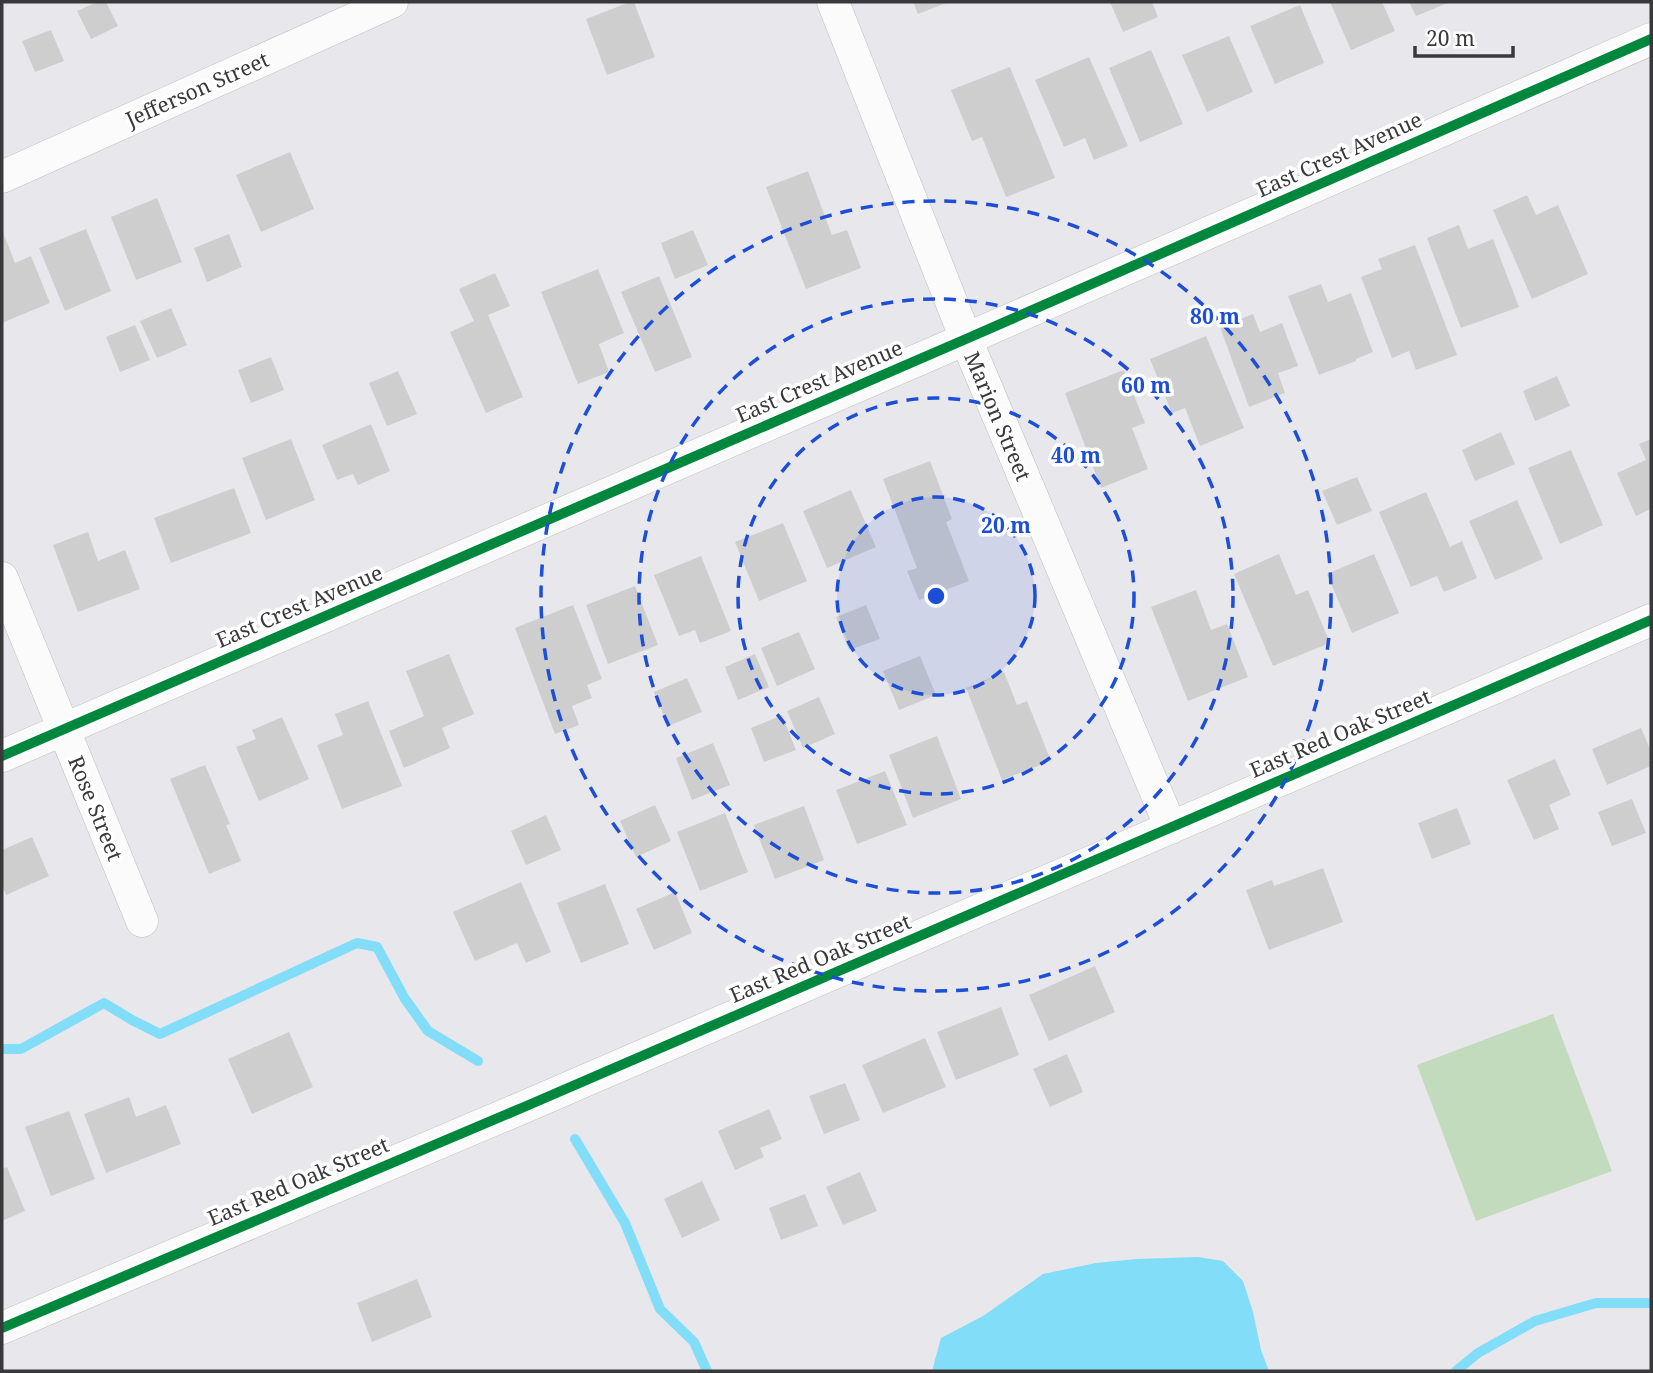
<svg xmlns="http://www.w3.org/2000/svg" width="1653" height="1373" viewBox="0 0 1653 1373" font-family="'Noto Serif',serif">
<rect width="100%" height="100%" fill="#e8e7eb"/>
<path fill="#c2dbbd" d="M1553,1014L1612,1171L1476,1221L1417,1065Z"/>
<path fill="#82ddf8" d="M1198,1257L1223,1261L1243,1281L1253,1312L1261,1350L1269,1371H932L941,1338L983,1316L1043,1274L1096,1263L1137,1259Z"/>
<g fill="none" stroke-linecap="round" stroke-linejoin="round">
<path stroke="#82ddf8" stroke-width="10" d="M2,1049H21L104,1003L132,1020L160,1034L357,943L377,947L405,999L428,1031L478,1061
M575,1139L625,1223L660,1309L694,1342L707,1371
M1456,1371L1478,1353L1535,1321L1596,1303H1651"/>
</g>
<path fill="#cfcecf" d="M97,2H106L118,26L91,39L77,11Z
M630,2H634L655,57L607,75L586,19Z
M913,2H949L918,14Z
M1110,2H1152L1158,17L1123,32Z
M1330,2H1382L1395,31L1351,50Z
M1409,2H1450L1416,16Z
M1300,5L1324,63L1275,84L1250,26Z
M51,30L64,61L35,72L22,41Z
M1229,36L1253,92L1207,112L1182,55Z
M1151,50L1183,124L1140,142L1109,68Z
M1089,57L1128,146L1094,160L1085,138L1064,147L1035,80Z
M1010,67L1055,178L1006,197L982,137L972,141L951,90Z
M290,152L314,209L261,232L236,175Z
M808,171L832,235L847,230L861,268L806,289L766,187Z
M1527,195L1536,215L1558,205L1588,274L1532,299L1493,210Z
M157,198L182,262L136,280L111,217Z
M1459,225L1468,249L1493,239L1519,307L1461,328L1427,238Z
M86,229L111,291L65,311L39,248Z
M2,230L15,263L31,256L50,303L2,323Z
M693,230L708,265L675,279L661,243Z
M229,234L242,267L207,282L194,248Z
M1415,245L1457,355L1416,370L1409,351L1392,358L1361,277L1382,269L1378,259Z
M598,269L624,333L599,344L609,372L578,384L541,292Z
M495,273L510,306L488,315L523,397L486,413L450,332L474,321L459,289Z
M659,276L692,357L655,372L621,292Z
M1321,284L1328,302L1351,293L1373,352L1356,359V361L1319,375L1288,296Z
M171,308L187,345L157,358L140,321Z
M1253,314L1260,332L1282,323L1298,366L1278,373L1285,393L1249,407L1220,327Z
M135,325L150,360L120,372L106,337Z
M1206,336L1244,428L1200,446L1185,408L1172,413L1150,359Z
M271,357L284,390L251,403L238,370Z
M1124,370L1145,423L1132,428L1148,469L1101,488L1065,393Z
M398,371L417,414L387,426L369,383Z
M1557,376L1570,406L1535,421L1523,391Z
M371,424L390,471L358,485L353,474L337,480L322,445Z
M1501,432L1515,464L1475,481L1462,450Z
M291,439L315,500L266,520L242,458Z
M1651,439V509L1636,516L1617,473L1646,460L1639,444Z
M1571,450L1603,525L1560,544L1528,468Z
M930,461L952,519L946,522L969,581L919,600L907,571L917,568L883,479Z
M1357,477L1372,511L1337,525L1322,491Z
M234,488L251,533L171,563L154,518Z
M851,490L876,547L827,568L803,511Z
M1426,492L1450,547L1462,541L1477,578L1444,592L1437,576L1411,587L1379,512Z
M1517,500L1543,559L1495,580L1469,521Z
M783,523L807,581L759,601L735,542Z
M88,532L98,561L125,550L140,589L78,612L53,545Z
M1279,554L1296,595L1308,590L1330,643L1273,666L1234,574Z
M1374,554L1399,613L1352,633L1327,574Z
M701,556L731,631L700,643L695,630L679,636L654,575Z
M635,586L658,645L608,664L586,605Z
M1196,590L1211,630L1227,624L1248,677L1188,701L1151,607Z
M573,605L602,679L587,685L592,698L572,706L579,725L555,734L515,628Z
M866,605L880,639L849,650L836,617Z
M799,632L815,669L777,686L761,648Z
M449,654L474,714L442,728L450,748L404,768L389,731L424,716L406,671Z
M755,654L769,687L738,700L725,667Z
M920,656L936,695L899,710L883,671Z
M1004,672L1017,705L1027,701L1051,761L1002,780L966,688Z
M687,678L702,712L668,726L654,692Z
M819,697L835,734L803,748L787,711Z
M368,701L402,786L342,809L317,745L343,735L335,714Z
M782,715L796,750L764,762L751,728Z
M282,717L309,779L259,801L236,747L256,739L252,730Z
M1641,728L1651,751V766L1607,785L1592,749Z
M937,736L961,799L913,818L889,755Z
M713,743L730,785L692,800L676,758Z
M1555,759L1571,795L1549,805L1559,829L1534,840L1507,780Z
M205,765L230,824L226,825L241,861L209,874L170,779Z
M885,771L907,825L857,844L836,790Z
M1632,799L1646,833L1612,846L1598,812Z
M655,805L671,841L636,857L620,821Z
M804,806L824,860L775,879L754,825Z
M1457,808L1471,844L1432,859L1418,823Z
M725,813L748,872L700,891L677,832Z
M546,815L561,850L526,865L511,831Z
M32,837L49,876L6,895L2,885V850Z
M1323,868L1343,922L1269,950L1246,890L1272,880L1274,886Z
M521,882L551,952L526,963L517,943L475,961L453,912Z
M605,884L629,944L581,963L557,903Z
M675,892L692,933L654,950L636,909Z
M1095,966L1115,1012L1049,1041L1029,995Z
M1001,1007L1019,1055L956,1080L937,1032Z
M289,1032L313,1087L252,1114L228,1059Z
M925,1038L946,1087L883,1113L862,1065Z
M1067,1054L1083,1092L1050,1107L1033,1069Z
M845,1083L860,1120L824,1134L809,1096Z
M129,1097L136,1117L166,1105L181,1144L106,1173L84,1114Z
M769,1109L782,1139L760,1148L764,1157L735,1170L718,1131Z
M69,1111L95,1179L51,1196L25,1127Z
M7,1167L25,1211L2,1221V1169Z
M860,1172L877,1211L843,1225L826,1187Z
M702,1181L720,1220L682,1238L664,1199Z
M805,1194L818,1226L781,1240L769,1208Z
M417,1279L432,1317L372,1342L357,1303Z"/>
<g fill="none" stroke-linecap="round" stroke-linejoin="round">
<g stroke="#bebec1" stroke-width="33">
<path id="minor" d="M833,2L966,339L1171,828
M2,177L392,2
M2,578L142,921
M2,756L966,339L1651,39
M2,1328L524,1107L1651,620"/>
</g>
<use href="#minor" stroke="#fcfbfc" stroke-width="32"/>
<g stroke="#fff" stroke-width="15">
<path id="cycleway" d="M2,756L966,339L1651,39
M2,1328L524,1107L1651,620"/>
</g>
<use href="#cycleway" stroke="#00873e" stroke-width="10"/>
</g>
<circle cx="936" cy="596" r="99" fill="#1d4ed8" fill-opacity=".12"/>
<g fill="none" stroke="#1d4ed8" stroke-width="3.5" stroke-dasharray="12 9">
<circle cx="936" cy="596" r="99"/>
<circle cx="936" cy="596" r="198"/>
<circle cx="936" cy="596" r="297"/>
<circle cx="936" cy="596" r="395"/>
</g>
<g text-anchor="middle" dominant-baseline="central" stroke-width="7" stroke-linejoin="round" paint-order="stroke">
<g font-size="21" fill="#39393c" stroke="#fff">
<text transform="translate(197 89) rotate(-24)">Jefferson Street</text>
<text transform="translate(1339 154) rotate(-24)">East Crest Avenue</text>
<text transform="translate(819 381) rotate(-23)">East Crest Avenue</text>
<text transform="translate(998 416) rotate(67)">Marion Street</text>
<text transform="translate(299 606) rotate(-23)">East Crest Avenue</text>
<text transform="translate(1340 733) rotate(-23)">East Red Oak Street</text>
<text transform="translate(96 808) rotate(68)">Rose Street</text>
<text transform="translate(820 958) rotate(-23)">East Red Oak Street</text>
<text transform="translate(298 1181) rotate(-23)">East Red Oak Street</text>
</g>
</g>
<circle cx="936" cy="596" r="10" fill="#1d4ed8" stroke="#fff" stroke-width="3.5"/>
<g font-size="21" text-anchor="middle" font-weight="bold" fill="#1d4ed8" stroke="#fff" stroke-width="7" stroke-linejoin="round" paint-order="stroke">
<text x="1215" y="324">80 m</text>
<text x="1146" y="393">60 m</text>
<text x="1076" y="463">40 m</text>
<text x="1006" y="533">20 m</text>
</g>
<rect width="1653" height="1373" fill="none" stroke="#39393c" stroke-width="7"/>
<path d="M1415 46v10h98v-10" fill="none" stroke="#39393c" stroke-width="3.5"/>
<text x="1426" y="46" font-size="21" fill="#39393c" stroke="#ffffff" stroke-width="5" paint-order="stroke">20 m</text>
</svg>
